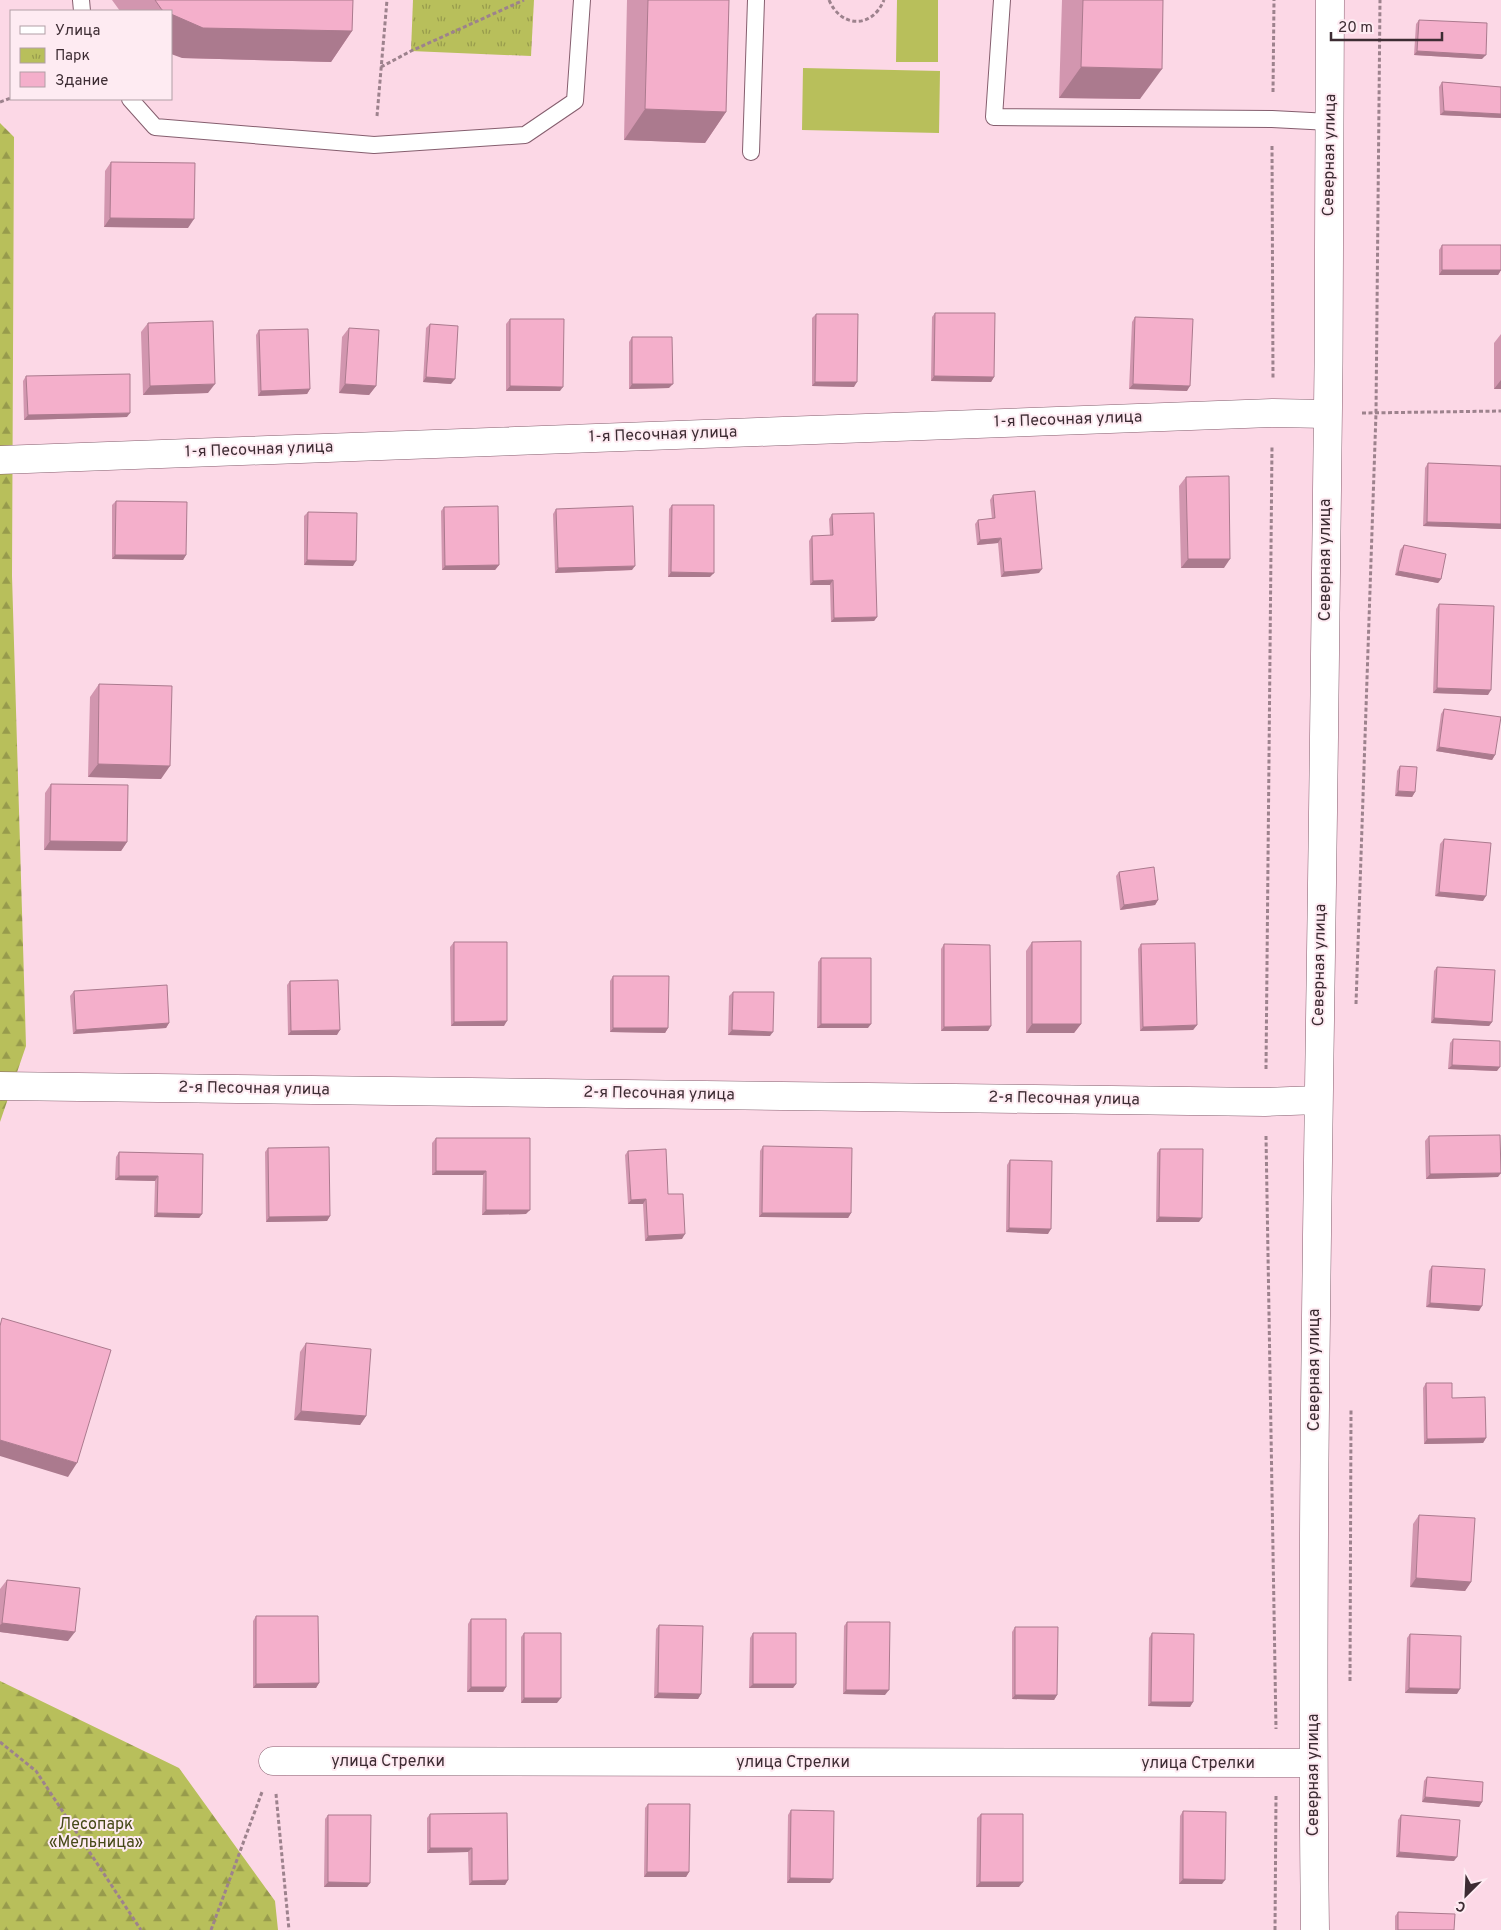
<svg xmlns="http://www.w3.org/2000/svg" width="1501" height="1930" viewBox="0 0 1501 1930" font-family="Overpass,sans-serif">
<defs>
<pattern id="forest-firs" width="22" height="20" patternUnits="userSpaceOnUse" patternTransform="scale(1.25)"><rect width="22" height="20" fill="#b8bf5b"/><path d="M5 1l3.5 6h-7zM16 11l3.5 6h-7z" fill="#979b4c"/></pattern>
<pattern id="park-tufts" width="24" height="20" patternUnits="userSpaceOnUse" patternTransform="scale(1.25)"><rect width="24" height="20" fill="#b8bf5b"/><path d="M3 7l-1-3M5 7V3M7 7l1-3M15 17l-1-3M17 17v-4M19 17l1-3" fill="none" stroke="#979b4c"/></pattern>
</defs>
<rect width="100%" height="100%" fill="#fcd8e6"/>
<path fill="url(#forest-firs)" d="M0,123L14,137L12,576L26,1046L0,1122Z
M0,1681L179,1768L275,1901L278,1930H0Z"/>
<path fill="url(#park-tufts)" d="M413,0H534L531,56L411,51Z"/>
<path fill="#b8bf5b" d="M897,0H938V62H896Z
M803,68L940,71L939,133L802,130Z"/>
<g fill="none" stroke-linecap="round" stroke-linejoin="round">
<g stroke="#855e6e" stroke-width="18">
<path id="lane" d="M81,0L82,11
M1002,0L994,117L1272,119L1330,122
M130,99L155,127L374,145L525,135L575,101L582,0
M751,152L756,0"/>
</g>
<g stroke="#855e6e" stroke-width="29">
<path id="street" d="M0,460L1273,413L1327,414
M0,1086L1265,1102L1318,1100
M273,1761L1313,1763"/>
</g>
<g stroke="#855e6e" stroke-width="29">
<path id="secondary" d="M1315,1930C1310,1532 1319,1135 1324,737C1328,491 1330,246 1330,0"/>
</g>
<path stroke="#9d828d" stroke-width="3" stroke-dasharray="4 2.5" stroke-linecap="butt" d="M829,0C841,28 872,29 884,0
M381,67L411,51L524,0
M1273,92L1274,0
M0,102L11,98
M377,116L387,0
M1272,146L1273,380
M1362,413L1501,411
M1356,1004L1376,413L1380,0
M1266,1069L1272,446
M1266,1136L1276,1729
M1350,1681L1351,1410
M0,1742L36,1771L141,1930
M276,1794L289,1930
M211,1930L262,1792
M1275,1930L1276,1796"/>
<use href="#lane" stroke="#fff" stroke-width="16"/>
<use href="#street" stroke="#fff" stroke-width="28"/>
<use href="#secondary" stroke="#fff" stroke-width="28"/>
</g>
<path fill="#d296af" d="M112,0H353L352,31L331,62L182,58L171,11H120Z
M627,0H729L726,112L705,143L624,140Z
M1062,0H1163L1140,99L1059,98Z
M1419,20L1482,59L1414,55L1416,24Z
M1442,82L1501,87V118L1440,115L1439,87Z
M111,162L188,228L104,227L105,171Z
M1442,245L1501,270L1498,275H1439V250Z
M935,313L994,377L991,382L931,381L932,317Z
M816,314L854,387L812,386V318Z
M1135,317L1187,391L1129,389L1132,322Z
M510,319L560,391H506V324Z
M148,323L208,393L143,395L141,332Z
M430,324L451,384L423,382L426,328Z
M349,328L376,386L369,395L339,393L342,337Z
M259,330L310,389L307,394L258,396L256,335Z
M1501,334V389H1494V343Z
M632,337L669,388L629,389V342Z
M26,376L127,417L24,420L23,381Z
M1428,463L1501,466V529L1423,526L1425,468Z
M1186,477L1224,568H1181L1179,486Z
M993,495L1039,573L1001,577L998,543L977,545L975,524L978,520L992,519L990,500Z
M116,501L186,555L183,560L112,559V505Z
M672,505L710,577H668L669,509Z
M444,507L499,565L495,570H442L441,511Z
M556,509L632,570L555,573L553,514Z
M308,512L353,566L304,565V516Z
M832,514L877,617L874,621L831,622L830,585H810L809,541L812,536H830L829,519Z
M1404,545L1441,579L1438,583L1395,575L1400,550Z
M1439,604L1488,695L1433,693L1436,609Z
M99,684L161,779L88,777L90,697Z
M1444,709L1495,755L1492,760L1436,751L1441,714Z
M1400,766L1415,792L1412,797L1395,796L1397,771Z
M51,784L127,842L121,851L44,850L45,793Z
M1444,839L1483,901L1435,896L1440,844Z
M1119,872L1158,900L1155,905L1120,910L1116,876Z
M454,942L504,1026H451L450,947Z
M1032,942L1081,1024L1074,1033H1026V951Z
M944,944L991,1026L988,1031H941V949Z
M1141,944L1197,1025L1193,1030L1140,1031L1138,949Z
M821,958L868,1028H817L818,962Z
M1437,967L1492,1022L1489,1026L1431,1023L1434,971Z
M613,976L668,1028L665,1033L610,1032V981Z
M290,981L337,1035H288L287,985Z
M74,991L169,1023L166,1028L73,1034L70,996Z
M733,992L770,1036L728,1035L729,996Z
M1453,1039L1497,1071L1448,1069L1450,1043Z
M1429,1136L1498,1177L1426,1179L1425,1141Z
M436,1138H530L526,1214L482,1215L483,1175H432V1143Z
M763,1146L851,1213L848,1218L759,1217L760,1151Z
M268,1148L330,1216L327,1221L266,1222L265,1152Z
M1160,1149L1199,1222H1156L1157,1153Z
M628,1151L668,1194L682,1239L645,1241L643,1204H628L625,1155Z
M119,1152L203,1154L202,1214L199,1218L154,1217L155,1181L115,1180L116,1157Z
M1010,1160L1048,1234L1006,1232L1007,1165Z
M1432,1266L1479,1311L1426,1307L1429,1271Z
M306,1343L366,1416L360,1425L294,1420L300,1352Z
M1426,1383L1452,1398L1486,1438L1483,1443L1424,1444L1423,1388Z
M1419,1515L1471,1582L1465,1591L1410,1587L1413,1524Z
M7,1580L68,1641L0,1632V1589Z
M256,1616L319,1683L316,1688H253V1621Z
M471,1619L506,1687L503,1692H467L468,1624Z
M847,1622L885,1695L843,1694L844,1626Z
M659,1625L701,1694L698,1699L654,1698L656,1629Z
M1015,1627L1057,1695L1054,1700L1012,1699V1632Z
M524,1633L557,1703H521V1637Z
M753,1633L796,1684L793,1688H749L750,1638Z
M1152,1633L1193,1702L1190,1707L1148,1706L1149,1638Z
M1410,1634L1457,1694L1405,1693L1407,1638Z
M1427,1777L1482,1802L1479,1807L1422,1802L1424,1781Z
M648,1804L689,1872L686,1877H644L645,1808Z
M791,1810L830,1883H787L788,1815Z
M1183,1811L1222,1884H1179L1180,1816Z
M507,1813L508,1880L505,1885H469L468,1852L427,1853V1818L430,1814Z
M981,1814L1019,1887H976L977,1818Z
M328,1815L370,1883L367,1887H324L325,1819Z
M1401,1815L1454,1861L1396,1857L1398,1820Z
M1398,1912L1454,1930H1395V1916Z"/>
<path fill="#ab7a8e" d="M171,14L352,31L331,62L182,58L171,54Z
M1417,51L1486,55L1482,59L1414,55Z
M1081,67L1162,69L1140,99L1059,98Z
M645,109L726,112L705,143L624,140Z
M1444,111L1501,114V118L1440,115Z
M110,218L194,219L188,228L104,227Z
M1442,270H1501L1498,275H1439Z
M934,376L994,377L991,382L931,381Z
M426,377L455,379L451,384L423,382Z
M1501,380V389H1494Z
M815,382H857L854,387L812,386Z
M215,384L208,393L143,395L150,386Z
M345,384L376,386L369,395L339,393Z
M632,384H673L669,388L629,389Z
M1133,384L1190,386L1187,391L1129,389Z
M510,386L563,387L560,391H506Z
M310,389L307,394L258,396L261,391Z
M130,413L127,417L24,420L28,415Z
M1427,522L1501,524V529L1423,526Z
M1001,538L998,543L977,545L980,540Z
M115,555H186L183,560L112,559Z
M1188,559H1230L1224,568H1181Z
M307,560L356,561L353,566L304,565Z
M499,565L495,570H442L445,566Z
M635,566L632,570L555,573L558,568Z
M1042,569L1039,573L1001,577L1004,572Z
M1398,571L1441,579L1438,583L1395,575Z
M671,572L714,573L710,577H668Z
M833,580L830,585H810L813,581Z
M877,617L874,621L831,622L834,618Z
M1437,688L1491,690L1488,695L1433,693Z
M1439,747L1495,755L1492,760L1436,751Z
M98,764L170,766L161,779L88,777Z
M1398,791L1415,792L1412,797L1395,796Z
M50,841L127,842L121,851L44,850Z
M1439,892L1486,896L1483,901L1435,896Z
M1158,900L1155,905L1120,910L1124,905Z
M1434,1018L1492,1022L1489,1026L1431,1023Z
M507,1021L504,1026H451L454,1022Z
M169,1023L166,1028L73,1034L76,1030Z
M821,1024H871L868,1028H817Z
M1032,1024H1081L1074,1033H1026Z
M1197,1025L1193,1030L1140,1031L1143,1027Z
M991,1026L988,1031H941L944,1027Z
M613,1028H668L665,1033L610,1032Z
M340,1030L337,1035H288L291,1031Z
M732,1030L773,1032L770,1036L728,1035Z
M1452,1065L1500,1067L1497,1071L1448,1069Z
M436,1171H486L483,1175H432Z
M1501,1173L1498,1177L1426,1179L1430,1174Z
M119,1176H158L155,1181L115,1180Z
M646,1199L643,1204H628L631,1200Z
M486,1210H530L526,1214L482,1215Z
M157,1213L202,1214L199,1218L154,1217Z
M762,1213H851L848,1218L759,1217Z
M330,1216L327,1221L266,1222L269,1217Z
M1159,1217L1202,1218L1199,1222H1156Z
M1009,1228L1051,1229L1048,1234L1006,1232Z
M685,1234L682,1239L645,1241L648,1236Z
M1430,1303L1482,1306L1479,1311L1426,1307Z
M301,1411L366,1416L360,1425L294,1420Z
M1486,1438L1483,1443L1424,1444L1427,1439Z
M0,1440L77,1463L68,1477L0,1456Z
M1416,1578L1471,1582L1465,1591L1410,1587Z
M2,1623L75,1632L68,1641L0,1632V1625Z
M319,1683L316,1688H253L256,1684Z
M753,1684H796L793,1688H749Z
M471,1687H506L503,1692H467Z
M1409,1688L1460,1689L1457,1694L1405,1693Z
M846,1690H889L885,1695L843,1694Z
M658,1693L701,1694L698,1699L654,1698Z
M1015,1695H1057L1054,1700L1012,1699Z
M524,1698H561L557,1703H521Z
M1151,1702H1193L1190,1707L1148,1706Z
M1425,1797L1482,1802L1479,1807L1422,1802Z
M430,1848H472L468,1852L427,1853Z
M1399,1852L1457,1857L1454,1861L1396,1857Z
M647,1872H689L686,1877H644Z
M790,1878L833,1879L830,1883H787Z
M1183,1879L1225,1880L1222,1884H1179Z
M508,1880L505,1885H469L472,1881Z
M328,1882L370,1883L367,1887H324Z
M980,1882H1023L1019,1887H976Z"/>
<path fill="#f4afcb" stroke="#ab7a8e" d="M155,0H353L352,31L203,28L171,14V11H165L162,10Z
M648,0H729L726,112L645,109Z
M1083,0H1163L1162,69L1081,67Z
M1419,20L1487,23L1486,55L1417,51Z
M1442,82L1501,87V114L1444,111Z
M111,162L195,163L194,219L110,218Z
M1442,245H1501V270H1442Z
M935,313H995L994,377L934,376Z
M816,314H858L857,382H815Z
M1135,317L1193,319L1190,386L1133,384Z
M510,319H564L563,387L510,386Z
M213,321L215,384L150,386L148,323Z
M430,324L458,326L455,379L426,377Z
M349,328L379,330L376,386L345,384Z
M308,329L310,389L261,391L259,330Z
M632,337H672L673,384H632Z
M130,374V413L28,415L26,376Z
M1428,463L1501,466V524L1427,522Z
M1229,476L1230,559H1188L1186,477Z
M1035,491L1042,569L1004,572L1001,538L980,540L978,520L995,518L993,495Z
M116,501L187,502L186,555H115Z
M672,505H714V573L671,572Z
M498,506L499,565L445,566L444,507Z
M633,506L635,566L558,568L556,509Z
M308,512L357,513L356,561L307,560Z
M874,513L877,617L834,618L833,580L813,581L812,536L833,535L832,514Z
M1404,545L1446,554L1441,579L1398,571Z
M1439,604L1494,606L1491,690L1437,688Z
M99,684L172,686L170,766L98,764Z
M1444,709L1501,717L1495,755L1439,747Z
M1400,766L1417,767L1415,792L1398,791Z
M51,784L128,785L127,842L50,841Z
M1444,839L1491,843L1486,896L1439,892Z
M1154,867L1158,900L1124,905L1119,872Z
M1081,941V1024H1032V942Z
M454,942H507V1021L454,1022Z
M1195,943L1197,1025L1143,1027L1141,944Z
M944,944L990,945L991,1026L944,1027Z
M821,958H871V1024H821Z
M1437,967L1495,970L1492,1022L1434,1018Z
M613,976H669L668,1028H613Z
M338,980L340,1030L291,1031L290,981Z
M167,985L169,1023L76,1030L74,991Z
M733,992H774L773,1032L732,1030Z
M1453,1039L1500,1041V1067L1452,1065Z
M1500,1135L1501,1173L1430,1174L1429,1136Z
M436,1138H530V1210H486V1171H436Z
M763,1146L852,1148L851,1213H762Z
M329,1147L330,1216L269,1217L268,1148Z
M666,1149L668,1194H683L685,1234L648,1236L646,1199L631,1200L628,1151Z
M1160,1149H1203L1202,1218L1159,1217Z
M119,1152L203,1154L202,1214L157,1213L158,1176H119Z
M1010,1160L1052,1161L1051,1229L1009,1228Z
M1432,1266L1485,1269L1482,1306L1430,1303Z
M2,1318L111,1350L77,1463L0,1440V1326Z
M306,1343L371,1349L366,1416L301,1411Z
M1426,1383H1452V1398L1485,1397L1486,1438L1427,1439Z
M1419,1515L1475,1518L1471,1582L1416,1578Z
M7,1580L80,1588L75,1632L2,1623Z
M256,1616H318L319,1683L256,1684Z
M471,1619H506V1687H471Z
M847,1622H890L889,1690H846Z
M659,1625L703,1626L701,1694L658,1693Z
M1015,1627H1058L1057,1695H1015Z
M524,1633H561V1698H524Z
M753,1633H796V1684H753Z
M1152,1633L1194,1634L1193,1702H1151Z
M1410,1634L1461,1636L1460,1689L1409,1688Z
M1427,1777L1483,1782L1482,1802L1425,1797Z
M648,1804H690L689,1872H647Z
M791,1810L834,1811L833,1879L790,1878Z
M1183,1811L1226,1812L1225,1880L1183,1879Z
M507,1813L508,1880L472,1881V1848H430V1814Z
M981,1814H1023V1882H980Z
M328,1815H371L370,1883L328,1882Z
M1401,1815L1460,1820L1457,1857L1399,1852Z
M1398,1912L1455,1914L1454,1930H1398Z"/>
<g text-anchor="middle" dominant-baseline="central" stroke-width="4" stroke-linejoin="round" paint-order="stroke">
<g font-size="16" fill="#3d2c33" stroke="#feebf2">
<text transform="translate(1330 155) rotate(-89)">Северная улица</text>
<text transform="translate(1068 420) rotate(-2)">1-я Песочная улица</text>
<text transform="translate(663 435) rotate(-2)">1-я Песочная улица</text>
<text transform="translate(259 450) rotate(-2)">1-я Песочная улица</text>
<text transform="translate(1326 560) rotate(-90)">Северная улица</text>
<text transform="translate(1320 965) rotate(-89)">Северная улица</text>
<text transform="translate(254 1089) rotate(1)">2-я Песочная улица</text>
<text transform="translate(659 1094) rotate(1)">2-я Песочная улица</text>
<text transform="translate(1064 1099) rotate(1)">2-я Песочная улица</text>
<text transform="translate(1315 1370) rotate(-90)">Северная улица</text>
<text x="388" y="1762">улица Стрелки</text>
<text x="793" y="1763">улица Стрелки</text>
<text x="1198" y="1764">улица Стрелки</text>
<text transform="translate(1314 1775) rotate(-90)">Северная улица</text>
</g>
<g font-size="16" fill="#464917" stroke="#feebf2">
<text x="96" y="1825">Лесопарк<tspan x="96" dy="18">«Мельница»</tspan></text>
</g>
</g>
<rect x="10" y="10" width="162" height="90" fill="#feebf2" stroke="#b19fa6"/>
<rect x="20" y="26" width="25" height="8" fill="#ffffff" stroke="#b19fa6"/>
<text x="55" y="35" font-size="15" fill="#3d2c33">Улица</text>
<rect x="20" y="48" width="25" height="15" fill="url(#park-tufts)" stroke="#b19fa6"/>
<text x="55" y="60" font-size="15" fill="#3d2c33">Парк</text>
<rect x="20" y="72" width="25" height="15" fill="#f4afcb" stroke="#b19fa6"/>
<text x="55" y="85" font-size="15" fill="#3d2c33">Здание</text>
<g transform="translate(1466 1895) rotate(204)" stroke="#feebf2" stroke-width="4" paint-order="stroke">
<path d="M0-4L9 19L0 12L-9 19Z" fill="#3d2c33"/>
<text y="-8" font-size="14" font-weight="bold" text-anchor="middle" fill="#3d2c33">С</text>
</g>
<path d="M1331 32v8h111v-8" fill="none" stroke="#3d2c33" stroke-width="2.5"/>
<text x="1338" y="32" font-size="15" fill="#3d2c33" stroke="#feebf2" stroke-width="4" paint-order="stroke">20 m</text>
</svg>
